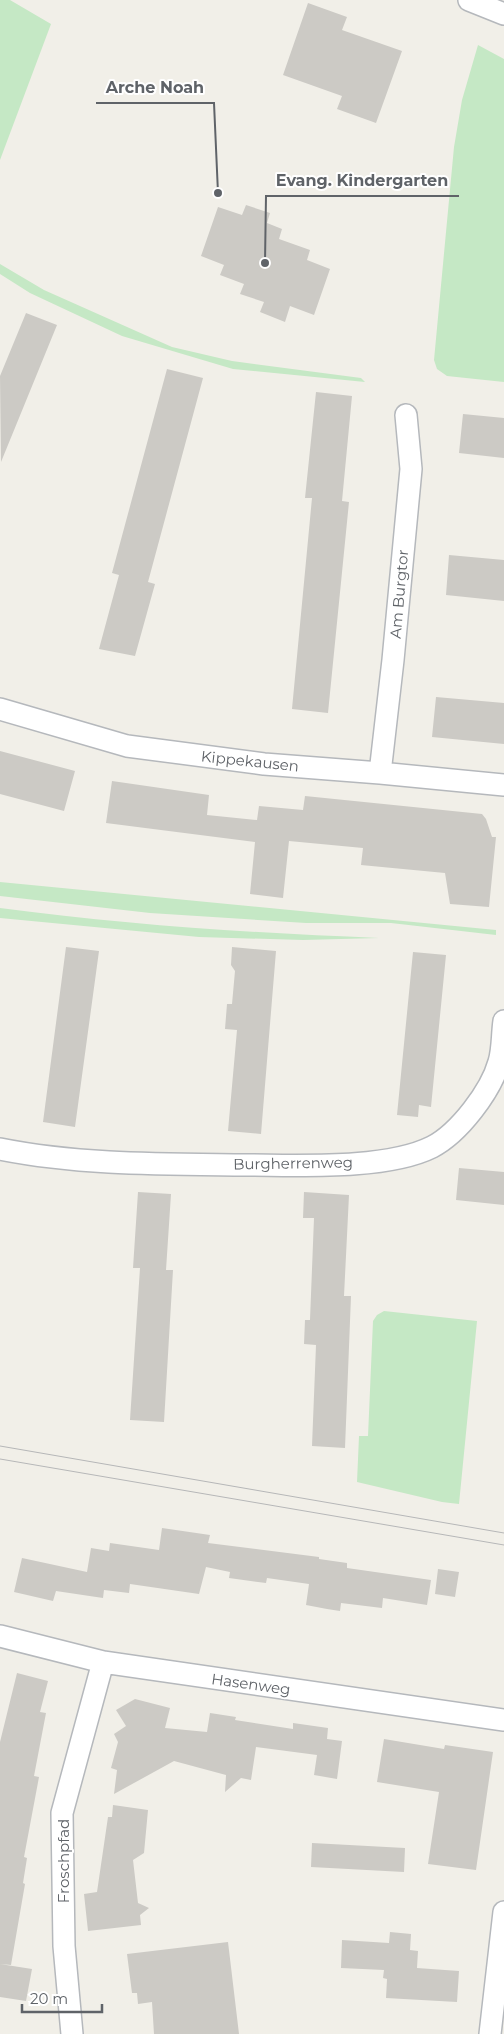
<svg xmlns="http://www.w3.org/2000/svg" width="504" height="2034" viewBox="0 0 504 2034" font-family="Montserrat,sans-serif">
<rect width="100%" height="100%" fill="#f1efe8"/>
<path fill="#c5e8c5" d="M0,0H10L51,24L0,160Z
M478,45L504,59V382L447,376L437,369L434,360L454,147L462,100Z
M0,264L44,290L172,347L232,361L361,378L365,382L233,369L122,336L30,293L0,274Z
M0,882L496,930V935L391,923H306L150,913L0,896Z
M0,908C126,925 253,933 379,938L303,940L199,937L0,918Z
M384,1311L477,1321L459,1504L442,1502L357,1482L359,1436H368L373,1321L377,1315Z"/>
<path fill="#cccac5" d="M308,3L347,17L342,30L402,51L376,123L337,109L342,96L283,75Z
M246,205L270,213L267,223L282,229L279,239L310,250L307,260L330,269L314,315L290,306L285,322L260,312L264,302L240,294L244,284L220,275L224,265L201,256L218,207L242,215Z
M26,313L57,325L1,462L0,376Z
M167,369L203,378L148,582L155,584L135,656L99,649L119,575L112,573Z
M316,392L352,396L342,501L349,502L328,713L292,709L312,498H305Z
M463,414L504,418V458L459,453Z
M449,555L504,560V601L446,595Z
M436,697L504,703V744L432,737Z
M0,751L75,771L64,811L0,794Z
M112,781L209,795L207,815L257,820L259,806L303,810L305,796L482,814L486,819L492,837H496L489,907L450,904L445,873L361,865L363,848L289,841L283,898L250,894L255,842L106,823Z
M66,947L99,951L75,1127L43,1122Z
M232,947L276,951L261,1134L228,1131L237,1030L225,1029L227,1004H232L235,971L231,965Z
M413,952L446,955L431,1107L419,1105L418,1117L397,1115Z
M459,1168L504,1172V1205L456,1200Z
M138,1192L171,1194L166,1270H173L164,1422L130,1420L140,1268H133Z
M304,1192L349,1195L344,1296H351L345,1448L312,1446L316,1345L304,1344L305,1320H310L314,1218H303Z
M162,1528L210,1535L208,1543L319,1557V1559L347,1563V1568L431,1580L427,1605L383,1598L382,1608L341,1603L340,1611L327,1609L306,1605L309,1584L267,1578L266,1583L229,1578L230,1572L206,1567L199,1594L130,1584L129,1593L104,1590L103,1598L56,1591L53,1601L14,1592L22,1558L87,1572L91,1548L109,1551L110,1543L159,1550Z
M438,1569L459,1572L455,1597L435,1594Z
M17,1673L48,1681L40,1712L46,1713L34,1776L39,1777L24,1857L27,1858L23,1883L25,1884L11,1965L0,1964V1742Z
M135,1699L170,1708L165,1728L207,1732L210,1713L236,1717L235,1720L293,1729V1723L328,1728L327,1739L342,1741L337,1779L314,1775L317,1755L256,1747L251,1780L241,1778L225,1792L226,1775L174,1761L114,1794L117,1770L111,1768L118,1742L114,1734L126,1726L116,1710Z
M384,1739L444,1749L445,1745L493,1752L476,1870L428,1864L439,1792L377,1782Z
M113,1805L148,1810L144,1853L133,1860L138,1903L149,1908L140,1915L141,1925L88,1931L84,1894L97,1892L108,1817H112Z
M312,1843L405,1848L404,1872L311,1867Z
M390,1932L411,1934L410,1950L418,1951L417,1968L459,1971L457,2002L386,1998L387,1979L383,1978L384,1970L341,1968L342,1940L389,1943Z
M228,1942L239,2034H154L152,2002L138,2004L137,1993H132L127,1954Z
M0,1964L32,1969L26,2001L0,1997Z"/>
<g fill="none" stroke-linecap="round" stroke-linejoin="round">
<g stroke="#b5b8bc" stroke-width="24">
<path id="street" d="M469,0L504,14
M0,709L127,746L264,764L380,773L504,785
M380,773L393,660L411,469L406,415
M0,1149C80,1165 164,1164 245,1165C297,1165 386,1170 432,1147C459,1133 491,1091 499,1062C503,1049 502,1034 504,1021
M0,1636L103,1662L504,1720
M72,2034L64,1946L62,1813L103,1662
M490,2034L504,1912"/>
</g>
<use href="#street" stroke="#fff" stroke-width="21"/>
<path stroke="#b6b7b8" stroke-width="1" d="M0,1446L504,1533
M0,1459L504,1545"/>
</g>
<g text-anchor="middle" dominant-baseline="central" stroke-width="4" stroke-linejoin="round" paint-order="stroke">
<g font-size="15" fill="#5f6368" stroke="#fff">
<text transform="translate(399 594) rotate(-85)">Am Burgtor</text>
<text transform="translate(250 761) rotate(6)">Kippekausen</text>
<text transform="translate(293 1163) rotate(-1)">Burgherrenweg</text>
<text transform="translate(251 1684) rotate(8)">Hasenweg</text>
<text transform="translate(63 1861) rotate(-90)">Froschpfad</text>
</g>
</g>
<path fill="none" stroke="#5f6368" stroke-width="2" d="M218 193L214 103H96M265 263L266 196H459"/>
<g fill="#5f6368" stroke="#fff" stroke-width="2">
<circle cx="218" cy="193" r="5"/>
<circle cx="265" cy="263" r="5"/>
</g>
<g font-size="16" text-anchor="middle" font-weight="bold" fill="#5f6368" stroke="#fff" stroke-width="4" stroke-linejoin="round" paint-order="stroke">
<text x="155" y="93">Arche Noah</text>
<text x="362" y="186">Evang. Kindergarten</text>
</g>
<path d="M22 2004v8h80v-8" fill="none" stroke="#5f6368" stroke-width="2.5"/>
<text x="30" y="2004" font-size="15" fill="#5f6368" stroke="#ffffff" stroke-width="4" paint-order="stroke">20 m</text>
</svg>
